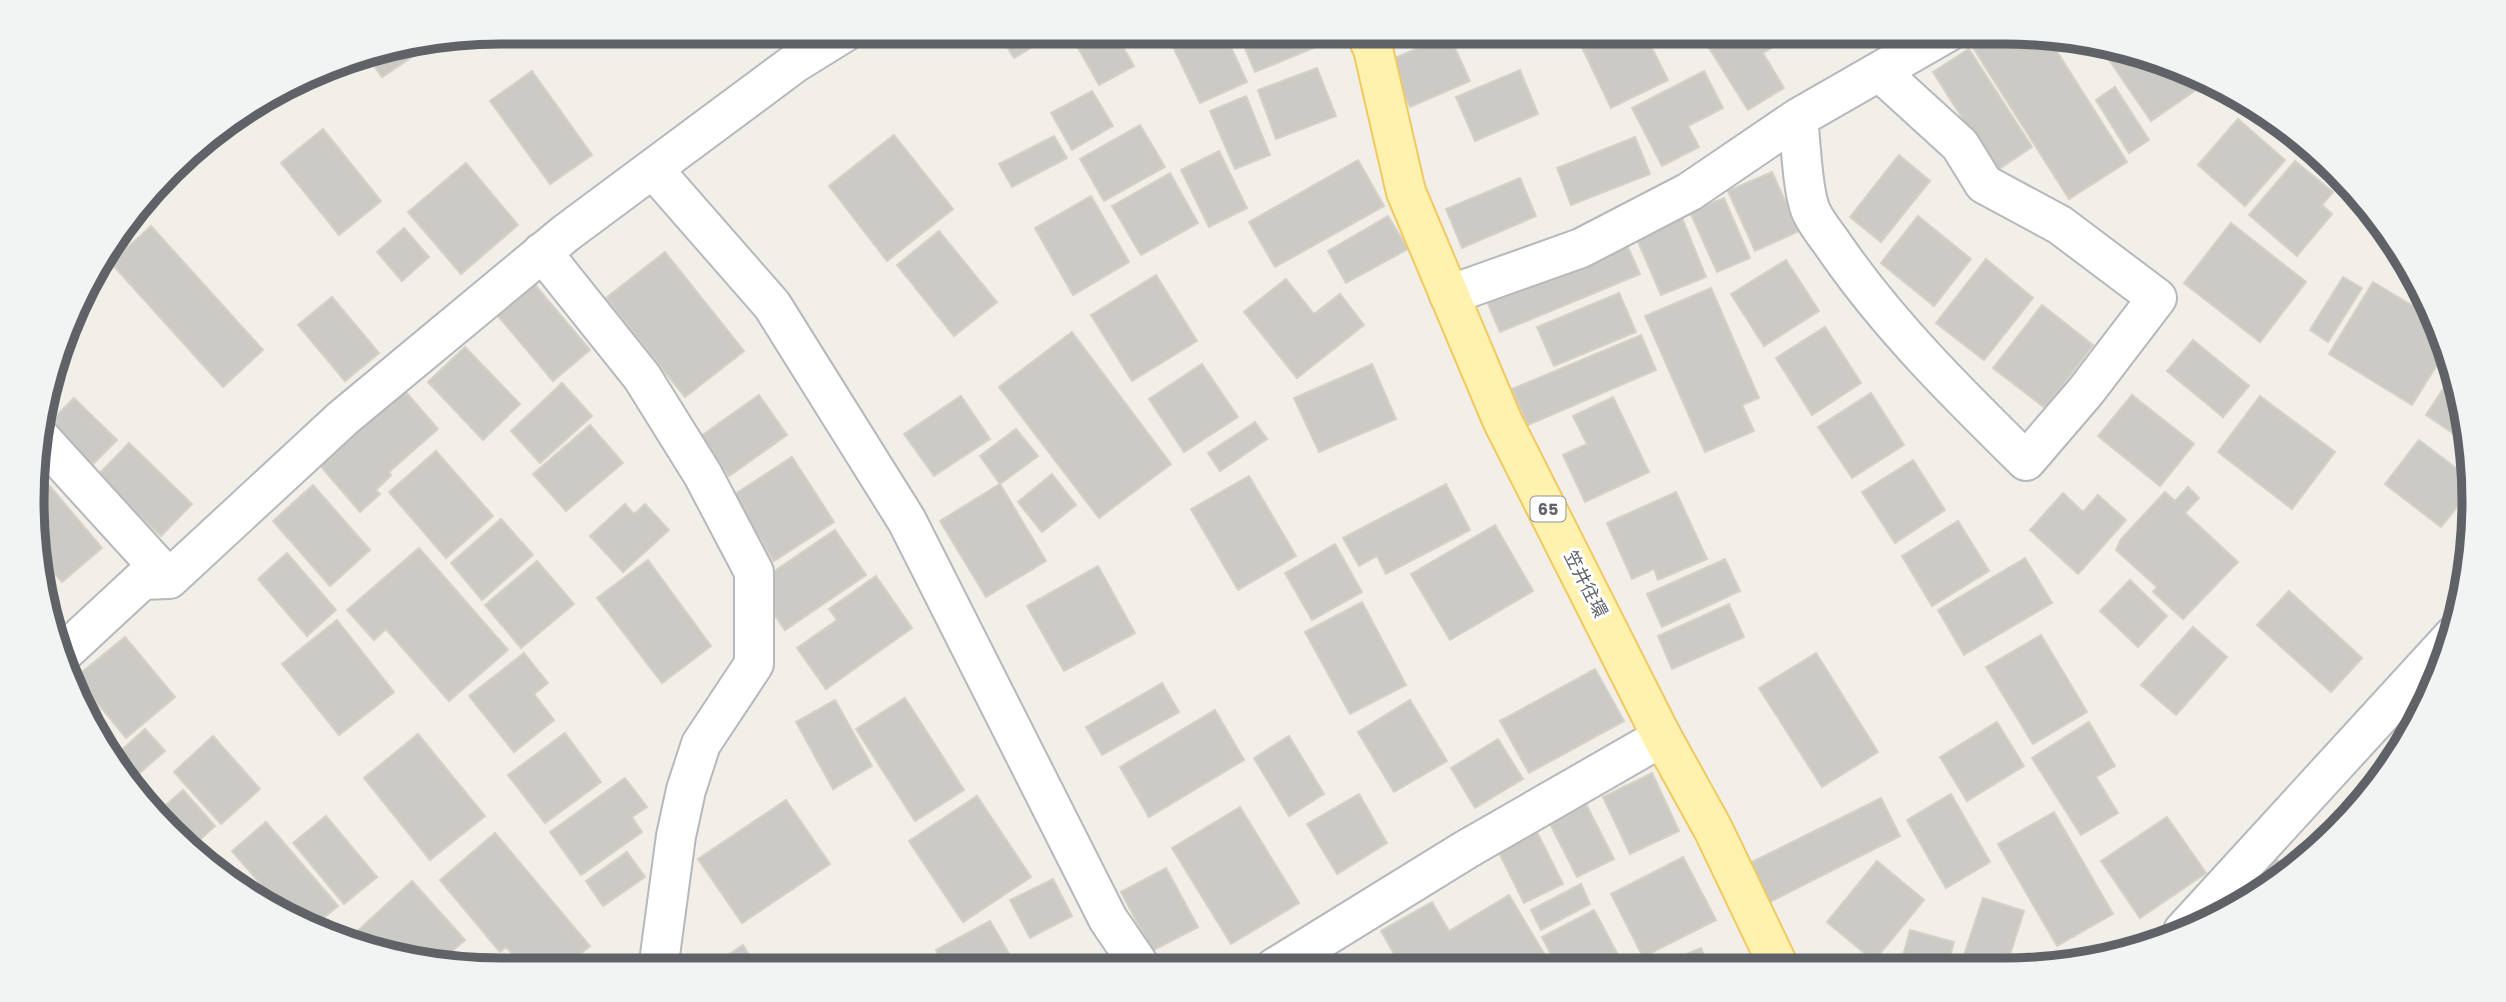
<svg xmlns="http://www.w3.org/2000/svg" width="2506" height="1002" viewBox="0 0 2506 1002" font-family="Poppins,'Noto Sans JP',sans-serif">
<rect width="100%" height="100%" fill="#f1efe8"/>
<path fill="#cccac5" stroke="#d6d1c6" stroke-width="2" d="M674,32H691L678,39Z
M998,32H1046L1049,37L1014,58Z
M1069,32H1115L1134,66L1099,85Z
M1166,32H1224L1247,82L1200,103Z
M1238,32H1338L1340,37L1255,72Z
M1594,32H1644L1668,80L1611,108L1578,39Z
M1699,32H1789L1791,36L1763,53L1784,88L1748,110Z
M1995,32L2049,39L2127,162L2069,199L1972,46Z
M1449,35L1470,81L1410,107L1390,60Z
M421,45L424,49L382,77L366,54Z
M1969,49L2032,147L1996,171L1933,72Z
M2112,49L2156,56L2209,81L2151,121L2105,54Z
M1317,68L1336,116L1276,139L1258,90Z
M1520,70L1538,114L1475,141L1456,97Z
M532,71L592,155L550,184L490,101Z
M1704,71L1723,108L1688,126L1699,147L1662,166L1632,108Z
M2115,87L2149,140L2129,153L2096,100Z
M1092,91L1113,126L1072,150L1051,113Z
M1246,96L1270,155L1235,169L1210,111Z
M2238,119L2285,160L2245,206L2198,165Z
M1140,125L1165,167L1104,201L1080,159Z
M323,129L381,201L339,235L281,163Z
M894,135L953,209L887,261L829,186Z
M1054,136L1067,158L1012,187L999,164Z
M1635,137L1650,174L1571,205L1557,168Z
M1219,151L1247,208L1209,227L1181,170Z
M1899,155L1930,181L1881,242L1850,217Z
M1358,160L1384,206L1275,267L1249,222Z
M2295,161L2333,192L2322,205L2332,214L2297,256L2249,215Z
M466,163L518,225L461,274L408,212Z
M1772,172L1799,231L1755,251L1728,191Z
M1170,173L1198,223L1141,255L1112,206Z
M1520,178L1536,216L1462,248L1446,209Z
M1091,196L1129,262L1073,295L1035,228Z
M1724,198L1750,258L1717,272L1690,212Z
M1388,216L1408,249L1346,283L1328,251Z
M1918,216L1971,259L1934,306L1881,263Z
M1682,218L1706,277L1661,295L1636,237Z
M2231,223L2306,282L2260,342L2184,283Z
M151,226L263,350L223,387L111,263Z
M404,228L429,257L402,281L377,252Z
M939,231L997,302L954,336L897,265Z
M1625,241L1640,274L1500,332L1486,299Z
M665,252L744,351L685,397L606,298Z
M1986,259L2033,298L1984,360L1936,323Z
M1786,260L1819,311L1764,346L1731,294Z
M1156,275L1197,341L1132,381L1091,315Z
M2343,277L2362,288L2328,342L2310,330Z
M1286,279L1314,314L1340,294L1364,325L1297,378L1244,312Z
M2373,282L2436,320L2447,349L2412,405L2329,354Z
M535,285L590,350L553,381L498,316Z
M1711,288L1759,398L1742,405L1754,431L1705,452L1645,316Z
M1619,293L1636,332L1554,366L1537,327Z
M332,297L379,353L345,381L298,325Z
M2042,305L2093,345L2045,408L1993,368Z
M1825,327L1861,383L1812,415L1776,358Z
M1072,332L1171,464L1099,518L999,387Z
M1641,335L1656,370L1528,425L1512,389Z
M2193,340L2249,386L2223,417L2167,371Z
M465,347L520,404L483,440L428,382Z
M1202,364L1238,417L1184,452L1149,399Z
M1372,364L1396,419L1319,452L1294,398Z
M2455,371L2458,379L2469,444L2426,415Z
M562,383L592,416L540,463L511,431Z
M404,390L438,429L389,472L391,475L376,490L380,494L360,512L319,464Z
M1871,393L1904,445L1852,478L1818,427Z
M759,395L787,435L729,476L701,436Z
M2132,395L2194,444L2160,486L2098,436Z
M961,396L990,439L934,476L904,434Z
M2260,396L2335,452L2292,509L2218,452Z
M1613,397L1649,472L1585,502L1563,455L1587,444L1573,416Z
M74,398L117,440L89,468L47,425Z
M1255,422L1267,439L1220,471L1208,453Z
M590,425L623,463L566,511L533,474Z
M1016,429L1038,456L1000,484L980,456Z
M2419,440L2473,481V487L2441,527L2385,484Z
M129,443L192,504L161,536L98,475Z
M436,451L493,516L446,558L389,492Z
M792,457L834,522L774,561L732,496Z
M1913,460L1945,510L1895,543L1862,492Z
M37,471L102,548L62,582L39,555Z
M1052,474L1076,505L1042,532L1018,502Z
M1249,476L1296,556L1238,590L1191,509Z
M1000,484L1046,561L986,597L940,521Z
M1446,484L1470,530L1386,574L1377,556L1359,566L1343,538Z
M313,485L370,550L330,586L273,521Z
M2188,487L2199,498L2185,513L2238,562L2183,619L2153,592L2157,587L2116,550L2121,539L2165,492L2175,501Z
M1676,492L1707,559L1658,580L1654,569L1632,579L1607,523Z
M2063,493L2083,512L2098,495L2126,520L2078,574L2030,530Z
M625,504L634,514L645,504L669,530L623,572L590,536Z
M501,519L533,555L482,600L451,563Z
M1958,521L1989,571L1932,606L1902,556Z
M1495,525L1533,591L1450,640L1411,574Z
M835,530L866,575L785,630L754,585Z
M1335,544L1362,592L1312,620L1285,573Z
M419,548L508,650L449,701L386,629L374,640L347,610Z
M287,553L336,610L307,636L258,579Z
M2025,558L2052,603L1964,655L1938,610Z
M1725,559L1740,591L1662,627L1647,594Z
M648,560L711,646L662,683L597,598Z
M537,561L574,604L521,648L485,605Z
M1098,566L1135,633L1064,671L1027,606Z
M876,576L912,628L826,689L797,648L837,620L829,609Z
M2130,580L2167,616L2138,647L2100,611Z
M2289,591L2362,658L2331,692L2257,625Z
M1362,602L1406,685L1350,714L1305,632Z
M1729,604L1744,637L1672,669L1658,636Z
M337,620L394,692L339,735L282,664Z
M2193,627L2227,657L2176,715L2141,685Z
M2041,635L2087,712L2033,744L1986,667Z
M125,637L175,697L126,738L76,677Z
M524,653L548,683L534,694L554,720L514,752L469,696Z
M1816,653L1878,752L1822,787L1759,688Z
M1595,669L1624,721L1529,773L1500,721Z
M68,682L102,721L93,729Z
M1162,683L1179,712L1102,755L1086,727Z
M905,698L964,790L915,821L856,729Z
M835,700L872,766L833,789L796,722Z
M1410,700L1447,761L1394,792L1358,732Z
M1215,710L1244,760L1149,817L1120,767Z
M1997,722L2024,766L1967,801L1940,757Z
M2089,722L2115,766L2096,777L2118,813L2081,835L2032,758Z
M145,729L165,751L135,777L116,755Z
M565,733L601,782L545,823L508,775Z
M418,734L485,816L430,860L364,778Z
M213,736L260,789L221,824L174,772Z
M1289,736L1324,794L1289,816L1254,758Z
M1498,739L1523,779L1475,808L1451,768Z
M2384,772L2386,773L2349,815Z
M1652,773L1679,831L1630,854L1603,797Z
M625,778L647,807L632,817L642,832L581,875L550,832Z
M183,790L215,826L191,848L158,812Z
M1359,794L1387,843L1337,874L1307,824Z
M1951,794L1990,862L1946,888L1907,820Z
M977,796L1031,877L963,922L909,841Z
M1881,798L1900,836L1770,902L1750,863Z
M786,800L830,864L742,923L698,859Z
M1586,804L1614,859L1577,877L1549,822Z
M1240,807L1299,903L1231,944L1172,848Z
M2054,812L2113,914L2057,946L1998,844Z
M326,816L377,877L344,904L293,843Z
M2167,817L2206,873L2140,918L2101,861Z
M266,822L338,906L314,926L283,910L232,851Z
M1536,830L1563,884L1524,903L1497,849Z
M495,833L590,946L561,970H527L506,947L500,952L440,880Z
M627,852L645,877L603,906L586,881Z
M2272,855L2289,871L2266,886L2254,875Z
M1683,857L1716,920L1643,957L1611,894Z
M1877,861L1924,900L1874,961L1827,922Z
M1166,868L1198,927L1152,951L1121,892Z
M1053,879L1072,916L1030,938L1010,900Z
M412,881L465,940L441,961L364,948L352,936Z
M1581,884L1590,904L1541,930L1531,910Z
M1509,895L1546,957L1527,968H1402L1381,931L1432,902L1449,931Z
M1983,898L2024,911L2006,967H1960Z
M1594,910L1624,966L1558,968L1542,937Z
M990,921L1014,962L1001,969H946L936,950Z
M1910,930L1954,942L1947,967H1900Z
M743,945L758,970H706Z
M1701,948L1709,967H1661L1660,965Z"/>
<g fill="none" stroke-linecap="round" stroke-linejoin="round">
<g stroke="#b5b8bc" stroke-width="42">
<path id="street" d="M1798,118C1801,142 1802,187 1810,209C1815,222 1828,237 1836,249C1890,327 1959,395 2026,461L2086,391L2157,298L2060,225L1984,184L1960,145L1881,73
M653,169L772,305L907,521L1108,919L1142,969
M542,252L642,377L703,475L754,572V664L701,744L686,790L676,836L658,970
M1449,295L1581,248L1689,192L1798,118L1948,32
M37,434L169,579
M60,656L142,580L169,579L343,418L566,233L795,63L845,32
M2183,931L2454,635
M1274,968L1467,849L1662,737"/>
</g>
<g stroke="#f2c960" stroke-width="42">
<path id="primary" d="M1365,32L1373,49L1406,192L1502,420L1662,737L1713,829L1779,967"/>
</g>
<use href="#street" stroke="#fff" stroke-width="38"/>
<use href="#primary" stroke="#fff2af" stroke-width="38"/>
</g>
<g text-anchor="middle" dominant-baseline="central" stroke-width="6" stroke-linejoin="round" paint-order="stroke">
<rect fill="#fff" stroke="#8f9295" stroke-width="2" x="1530.5" y="496.5" width="35" height="25" rx="5"/>
<g font-size="16" font-weight="bold" fill="#5f6368">
<text x="1548" y="509">65</text>
</g>
<g font-size="18" fill="#5f6368" stroke="#fff">
<text transform="translate(1586 584) rotate(63)">笠井往環</text>
</g>
</g>
<path d="M0 0H2506V1002H0ZM501 44H2005A457 457 0 0 1 2462 501V501A457 457 0 0 1 2005 958H501A457 457 0 0 1 44 501V501A457 457 0 0 1 501 44Z" fill="#f2f3f3" fill-rule="evenodd"/>
<path fill="none" stroke="#5f6368" stroke-width="9" d="M501 44H2005A457 457 0 0 1 2462 501V501A457 457 0 0 1 2005 958H501A457 457 0 0 1 44 501V501A457 457 0 0 1 501 44Z"/>
</svg>
